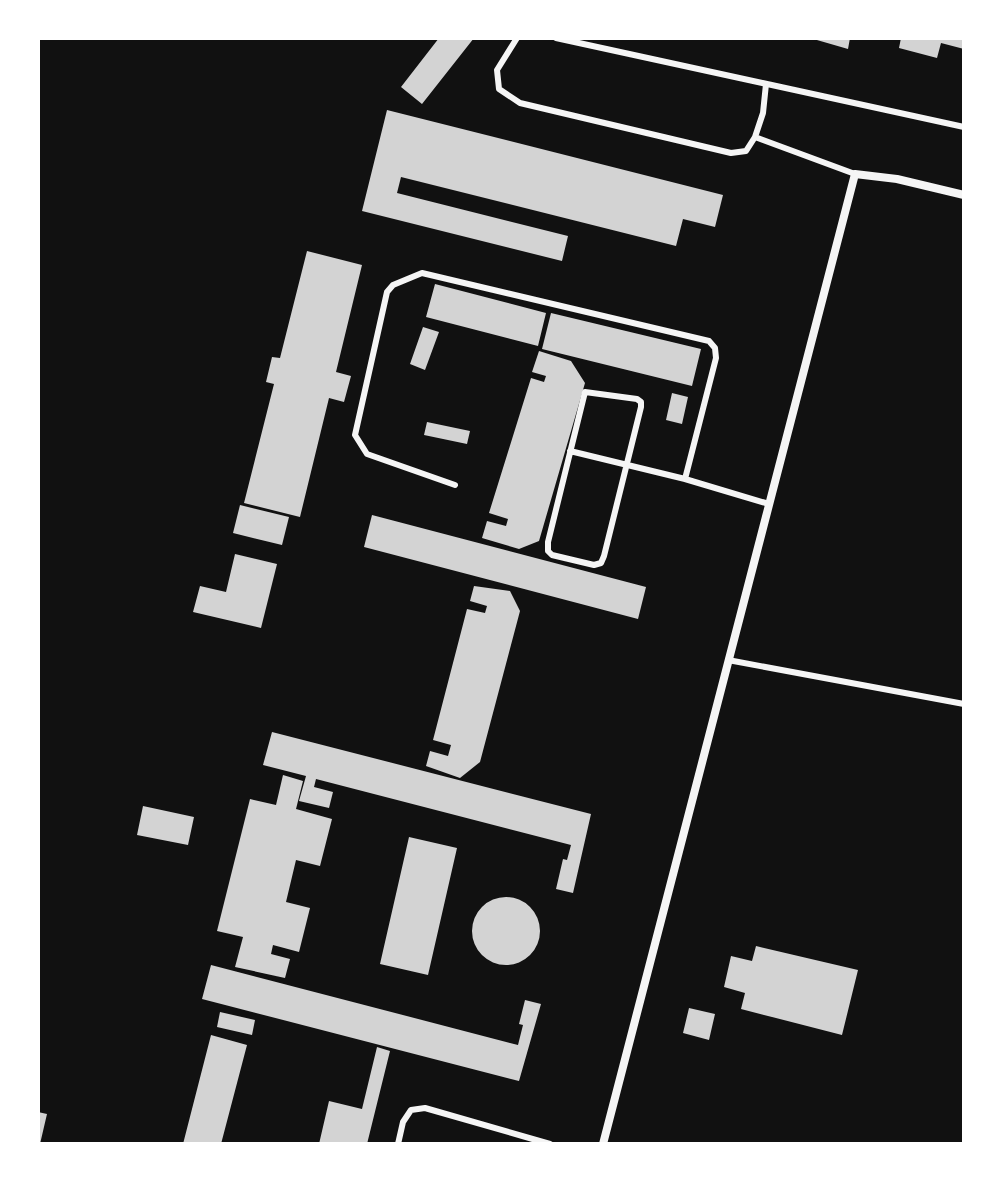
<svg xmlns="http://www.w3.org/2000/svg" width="1002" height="1182" viewBox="0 0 1002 1182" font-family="'Source Serif 4',serif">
<rect width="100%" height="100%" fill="#111"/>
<path fill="#d3d3d3" d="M439,38H474L422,104L401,87Z
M810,38H850L848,49Z
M901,38H964V49L941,43L937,58L899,48Z
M387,110L723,195L715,227L683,219L676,246L401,177L397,193L568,236L562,261L362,211Z
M307,251L362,265L336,372L351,376L344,402L329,398L300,517L244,503L274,384L266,382L272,357L280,358Z
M435,284L546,313L538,346L426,317Z
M551,313L701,349L692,386L542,349Z
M423,327L439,332L425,370L410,364Z
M539,351L571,361L585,383L539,541L519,549L482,538L487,521L506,526L508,519L489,513L531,378L544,382L546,376L532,372Z
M672,393L688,397L682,424L666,420Z
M427,422L470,431L467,444L424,435Z
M240,505L289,517L282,545L233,533Z
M372,515L646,587L638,619L364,547Z
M235,554L277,564L261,628L193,612L200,586L226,592Z
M474,586L510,591L520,611L480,762L460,778L426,766L430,751L448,756L451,745L433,740L467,609L485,613L487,606L470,601Z
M272,732L591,814L573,893L556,889L563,859L567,860L571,845L316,779L314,787L333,792L329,808L299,801L306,776L263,765Z
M283,775L303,781L296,809L332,819L320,866L296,860L286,902L310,908L299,952L273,945L271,954L290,959L285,978L235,967L243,937L217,931L250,799L276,805Z
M143,806L194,817L188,845L137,835Z
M409,837L457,848L428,975L380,964Z
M472 931a34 34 0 1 1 68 0a34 34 0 1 1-68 0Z
M756,946L858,970L842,1035L741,1009L745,993L724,987L731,956L752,961Z
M211,965L518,1045L523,1025L519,1024L525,1000L541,1004L519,1081L202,999Z
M689,1008L715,1014L709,1040L683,1033Z
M220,1012L255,1020L252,1035L217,1027Z
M211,1035L247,1045L221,1144H183Z
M377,1047L390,1051L367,1144H319L329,1101L362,1109Z
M38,1112L47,1114L40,1144H38Z"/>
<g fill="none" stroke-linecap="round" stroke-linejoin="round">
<path stroke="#f5f5f5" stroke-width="6" d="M517,38L497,70L499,89L520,103L731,153L746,151L755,137
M556,38L964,127
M766,84L763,113L755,137L855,174
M585,392L637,399L641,402V407L604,556L601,563L594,565L552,555L548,551V542Z
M570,451L685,479L769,504
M455,485L367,454L355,435L387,292L393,285L422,273L709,341L715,348L716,358L685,479
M728,660L964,704
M398,1144L403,1122L411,1110L425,1108L550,1144"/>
<path stroke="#f5f5f5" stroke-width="8" d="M603,1144L855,174L897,179L964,195"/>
</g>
<rect width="1002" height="1182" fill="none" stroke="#ffffff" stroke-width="80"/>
</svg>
